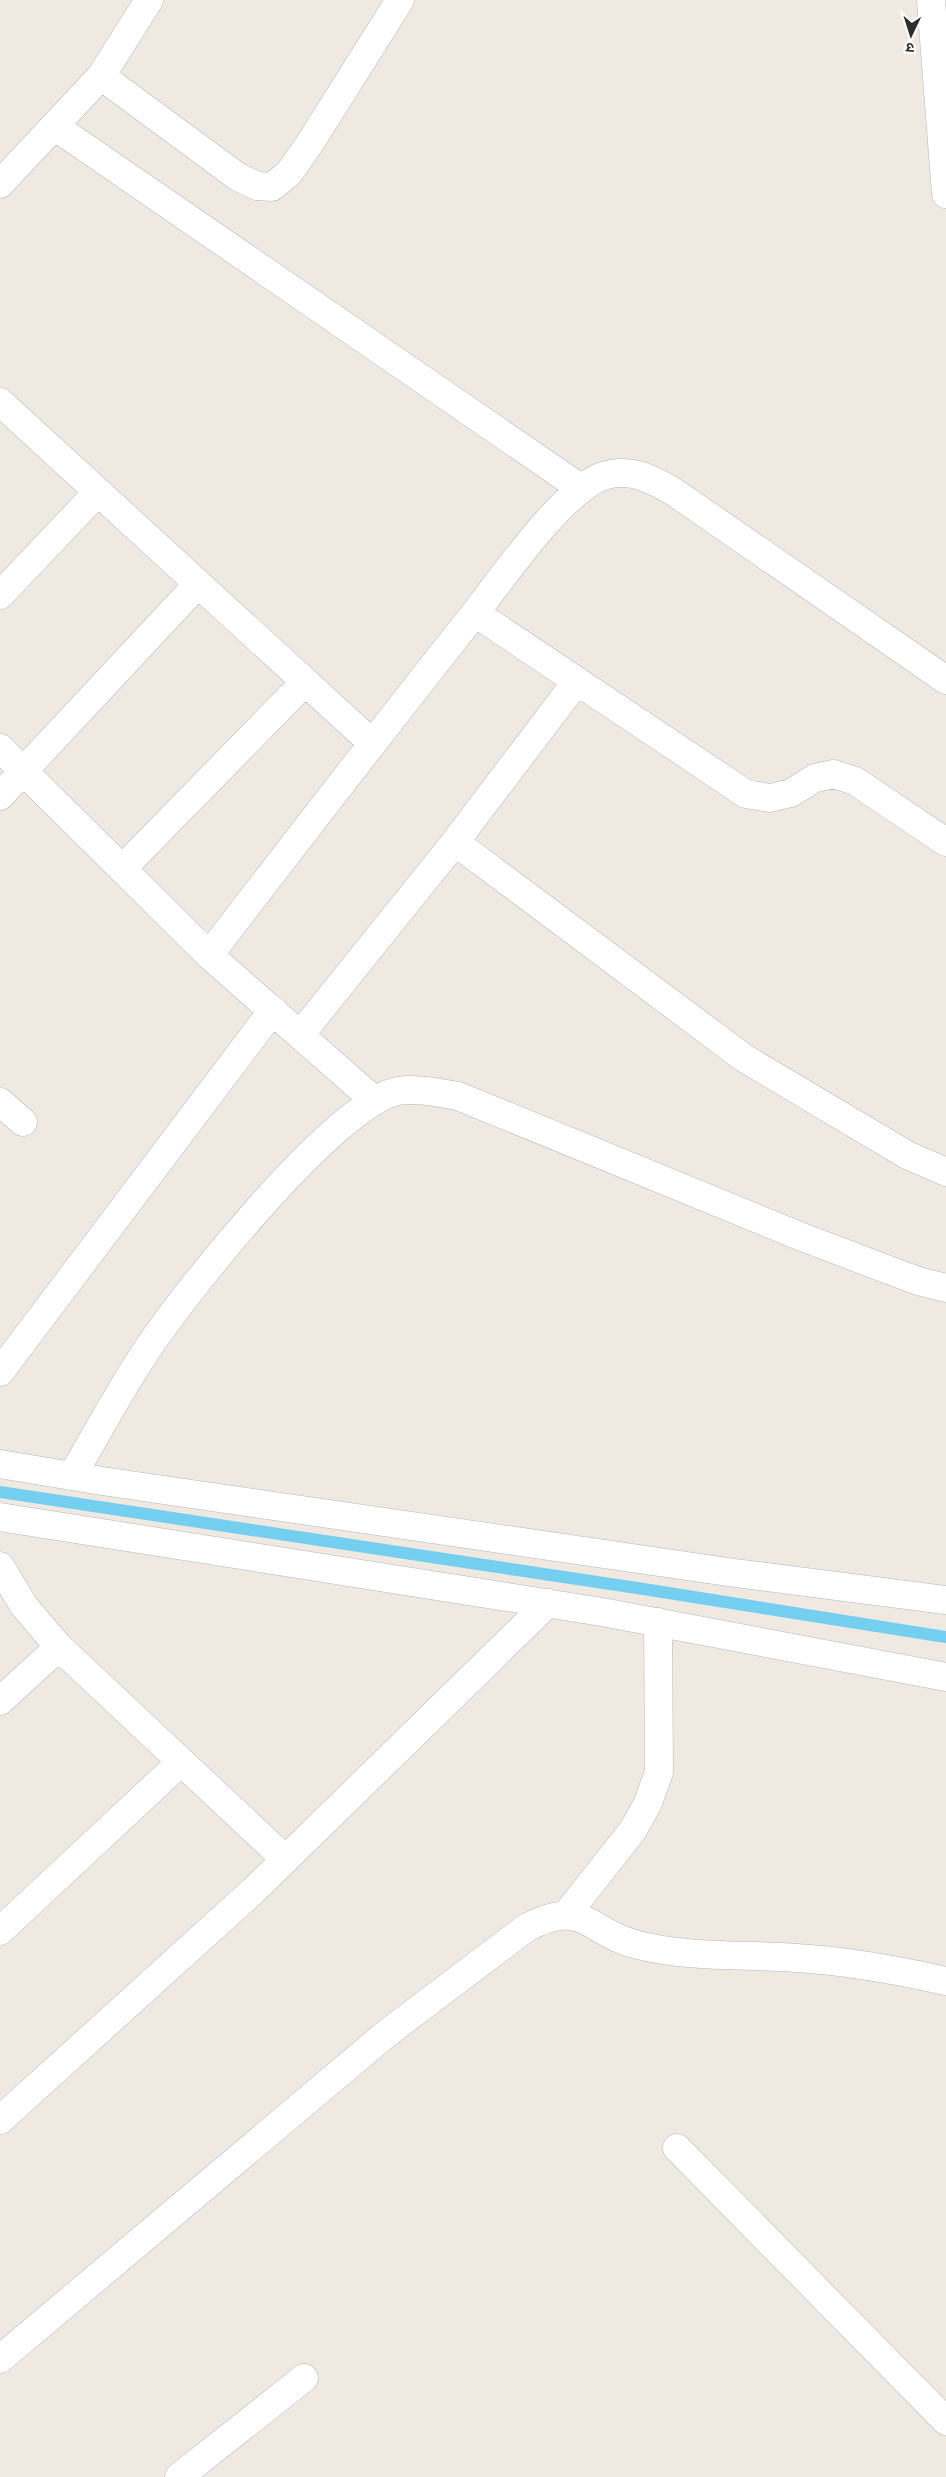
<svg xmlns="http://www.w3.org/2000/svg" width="946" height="2477" viewBox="0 0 946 2477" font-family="Arial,'Noto Sans Devanagari',sans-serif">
<rect width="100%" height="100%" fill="#efe9e1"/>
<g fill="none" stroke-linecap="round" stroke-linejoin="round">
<path stroke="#75cff0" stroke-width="12" d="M0,1492L637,1588L946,1637"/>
<g stroke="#b4b7c1" stroke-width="29">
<path id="street" d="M101,76L238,177L257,186L272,187L289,173L310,143L400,0
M54,126L582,489
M0,184L101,76L149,0
M0,402L372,743
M0,595L98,492
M475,613L746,794L770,798L791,793L815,778L834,774L855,781L946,842
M0,748L209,955L375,1101
M0,796L198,584
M455,842L744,1058L907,1155L946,1172
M122,869L305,682
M209,955C296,842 382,730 471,618C500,582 561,491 603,476C630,467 652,479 674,492L946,680
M300,1035L455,842L577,681
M0,1102L23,1122
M0,1372L273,1010
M72,1476C95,1437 116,1397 141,1359C177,1301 335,1103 398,1091C418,1088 439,1093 458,1096L802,1237L918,1281L946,1288
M0,1566L24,1606L59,1647L285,1859
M0,1701L59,1647
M566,1915L633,1830L648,1803L659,1772L658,1622
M0,1931L181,1762
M0,2120L253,1891L548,1603
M677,2148L946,2421
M0,2359L386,2034L526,1928C585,1897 586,1932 638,1945C689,1958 744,1954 796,1958C846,1961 897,1970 946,1981
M179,2477L304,2378"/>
</g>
<g stroke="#b4b7c1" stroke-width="29">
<path id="secondary" d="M931,0L946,194
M0,1464L102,1481L735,1573L946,1600
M0,1517L602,1612L946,1677"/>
</g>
<use href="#street" stroke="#fff" stroke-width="28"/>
<use href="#secondary" stroke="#fff" stroke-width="28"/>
</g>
<g transform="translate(911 35) rotate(184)" stroke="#ffffff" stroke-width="4" paint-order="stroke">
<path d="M0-4L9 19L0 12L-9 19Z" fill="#2e2e2e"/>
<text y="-8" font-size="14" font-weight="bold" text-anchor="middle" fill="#2e2e2e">उ</text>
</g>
</svg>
